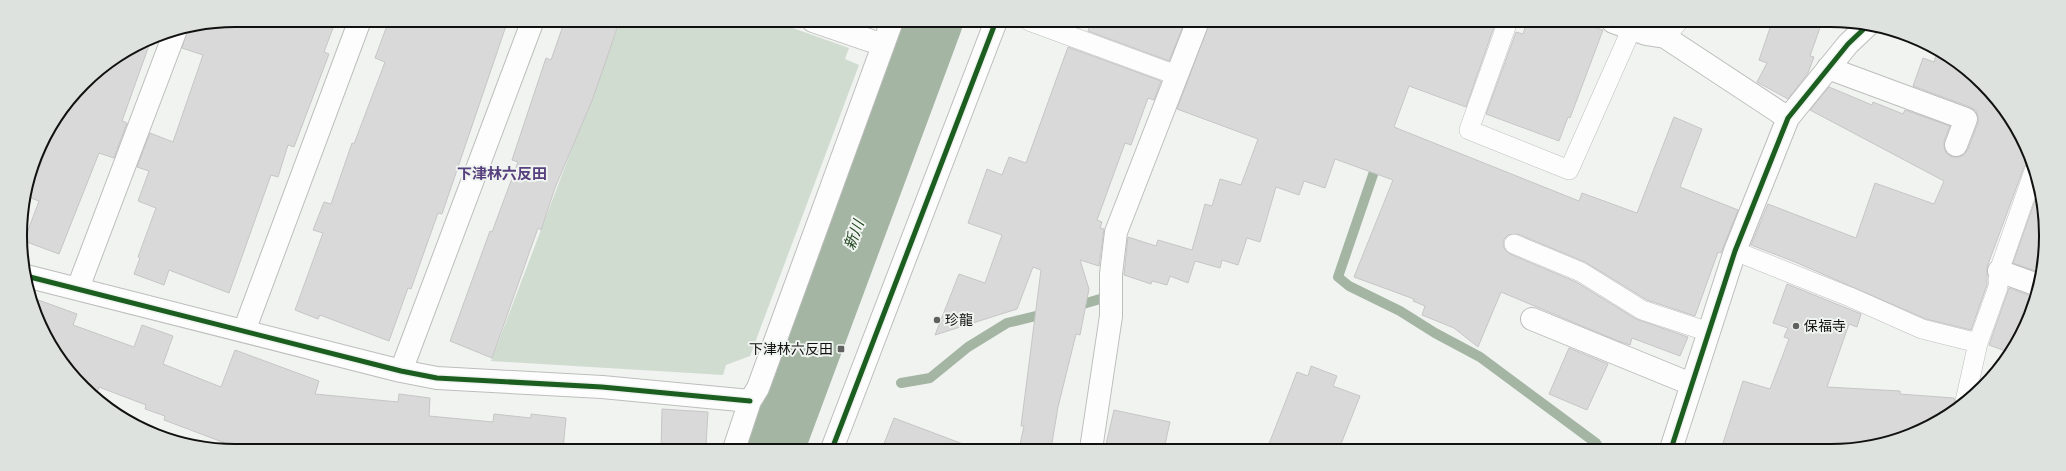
<svg xmlns="http://www.w3.org/2000/svg" width="2066" height="471" viewBox="0 0 2066 471" font-family="Roboto,'Noto Sans JP',sans-serif">
<rect width="100%" height="100%" fill="#f1f3f1"/>
<path fill="#d1dcd0" d="M621,20L773,21L849,48L845,59L859,65L750,356L726,365L723,375L491,361Z"/>
<g fill="none" stroke-linecap="round" stroke-linejoin="round">
<path stroke="#a4b5a3" stroke-width="10" d="M1378,160L1338,277L1349,286L1400,311L1435,333L1480,357L1596,443L1600,449
M1073,307L1100,299
M901,383L930,378L968,347L1007,323L1048,313"/>
<path stroke="#a4b5a3" stroke-width="58" d="M775,449L934,21"/>
</g>
<path fill="#d8d9d8" stroke="#c6c6c6" d="M236,20H336L324,52L329,54L294,147L288,145L278,177L271,175L229,293L169,270L164,285L134,274L140,258L138,257L156,208L138,201L149,171L137,167L150,133L173,142L203,55L182,48L187,30Z
M389,20H508L442,214L438,213L411,289L408,288L389,341L320,315L318,319L295,310L323,233L313,230L324,202L331,204L352,143L354,144L385,62L375,58Z
M565,20H620L593,98L555,188L541,230L538,228L492,358L450,341L490,231L492,232L518,162L512,160L546,58L551,60Z
M1091,21H1185L1169,61L1088,31Z
M1210,21H1487L1495,24L1466,107L1409,86L1394,127L1579,201L1582,193L1637,213L1674,117L1702,129L1680,187L1738,210L1721,253L1718,252L1695,316L1647,300L1585,262L1518,234L1508,235L1504,239L1503,245L1505,250L1510,254L1576,282L1636,319L1688,337L1680,356L1632,338L1630,345L1618,341L1501,292L1478,347L1454,328L1422,315L1425,306L1413,301L1414,299L1354,277L1393,180L1335,159L1325,188L1304,181L1299,195L1276,187L1260,242L1247,238L1238,265L1222,260L1220,268L1195,261L1188,283L1170,276L1167,285L1152,281L1151,284L1124,275L1128,237L1156,246L1158,240L1192,250L1205,204L1212,206L1220,179L1241,185L1258,139L1177,109Z
M1527,21L1578,22L1603,30L1570,118L1568,117L1559,141L1486,114L1516,32L1523,34Z
M1772,22H1822L1810,56L1814,57L1808,73L1788,99L1757,82L1767,63L1759,60Z
M152,37L122,121L127,123L114,158L99,153L59,254L24,241L39,201L28,197L48,145L41,143L42,140L93,74Z
M1068,47L1161,81L1154,100L1148,98L1131,145L1125,143L1097,220L1102,222L1100,228L1104,229L1099,266L1080,260L1089,289L1080,335L1076,334L1058,407L1051,449H1019L1024,426H1021L1041,270L1033,267L1017,309L935,335L959,274L985,283L1002,235L968,223L987,169L1002,175L1009,157L1026,163Z
M1938,49L2002,104L2030,161L2024,167L1987,267V285L1971,330L1926,319L1795,262L1751,245L1768,204L1856,238L1875,183L1934,204L1944,181L1810,110L1829,87L1872,105L1873,102L1903,114L1905,110L1950,126L1944,141V147L1946,153L1952,157H1958L1964,155L1968,149L1978,123V117L1976,111L1970,107L1913,86L1923,58L1934,62Z
M2039,189L2044,264L2041,273L2013,263Z
M1787,284L1861,314L1857,327L1849,324L1827,387L1900,391V394L1954,398L1956,407L1926,429L1858,449H1721L1743,381L1770,389L1789,339L1784,337L1788,328L1773,323Z
M2009,288L2034,297L2024,331L2008,352L1989,345Z
M30,297L77,314L73,325L134,347L142,325L173,336L163,364L221,387L235,350L319,381L315,394L398,402L399,394L430,398L429,416L493,422L494,414L531,418V414L566,418L563,449H241L164,420L165,416L145,409L146,405L99,387L96,395L64,366Z
M1569,348L1608,364L1587,410L1549,394Z
M1311,366L1337,376L1333,386L1360,396L1339,449H1267L1297,372L1308,376Z
M662,409L708,412L706,445L690,444V449H661Z
M1114,410L1170,422L1164,449H1105Z
M894,418L971,447L970,449H882Z"/>
<g fill="none" stroke-linecap="round" stroke-linejoin="round">
<g stroke="#bcbebc" stroke-width="20">
<path id="service" d="M1029,21L1176,75
M1508,21L1469,130L1569,170L1632,28
M1665,37L1678,22
M1514,244L1581,272L1642,310L1709,332
M1735,251L1850,297L1922,329L1978,343
M1965,401L1978,343L1998,287L1999,271L2034,171"/>
</g>
<g stroke="#bcbebc" stroke-width="24">
<path id="minor" d="M813,21L883,45
M1613,22L1646,34L1665,37L1788,118
M1828,68L1966,119L1956,145
M1999,271L2038,285
M26,276L401,371L437,378L602,387L750,401
M78,288L175,32
M1532,319L1691,384
M244,331L360,20
M401,371L533,20
M734,449L750,401L758,388L892,21
M1091,449L1111,316V274L1116,232L1198,21
M1671,449L1735,251L1788,118L1848,44L1868,25"/>
</g>
<g stroke="#bcbebc" stroke-width="24">
<path id="tertiary" d="M832,449L996,21"/>
</g>
<use href="#service" stroke="#fdfdfd" stroke-width="19"/>
<use href="#minor" stroke="#fdfdfd" stroke-width="22"/>
<use href="#tertiary" stroke="#fdfdfd" stroke-width="22"/>
<g stroke="#f0f4f0" stroke-width="8">
<path id="cycleway" d="M26,276L401,371L437,378L602,387L750,401
M832,449L996,21
M1671,449L1735,251L1788,118L1848,44L1868,25"/>
</g>
<use href="#cycleway" stroke="#1b5e20" stroke-width="5"/>
</g>
<g fill="#5f605f" stroke="#f0f4f0" stroke-width="1.5">
<circle cx="937" cy="320" r="4"/>
<circle cx="1796" cy="326" r="4"/>
<rect x="837" y="345" width="8" height="8" rx="2"/>
</g>
<g text-anchor="middle" dominant-baseline="central" stroke-width="4" stroke-linejoin="round" paint-order="stroke">
<g font-size="14" fill="#101110" stroke="#f0f4f0" text-anchor="start">
<text x="945" y="320">珍龍</text>
<text x="1804" y="326">保福寺</text>
<text x="833" y="349" text-anchor="end">下津林六反田</text>
</g>
<g font-size="15" font-weight="bold" fill="#56407d" stroke="#f0f4f0">
<text x="502" y="174">下津林六反田</text>
</g>
<g font-size="15" font-style="italic" fill="#21461f" stroke="#f0f4f0">
<text transform="translate(854 235) rotate(-70)">新川</text>
</g>
</g>
<path d="M0 0H2066V471H0ZM235 27H1831A208 208 0 0 1 2039 235V236A208 208 0 0 1 1831 444H235A208 208 0 0 1 27 236V235A208 208 0 0 1 235 27Z" fill="#dee2de" fill-rule="evenodd"/>
<path fill="none" stroke="#101110" stroke-width="2" d="M235 27H1831A208 208 0 0 1 2039 235V236A208 208 0 0 1 1831 444H235A208 208 0 0 1 27 236V235A208 208 0 0 1 235 27Z"/>
</svg>
